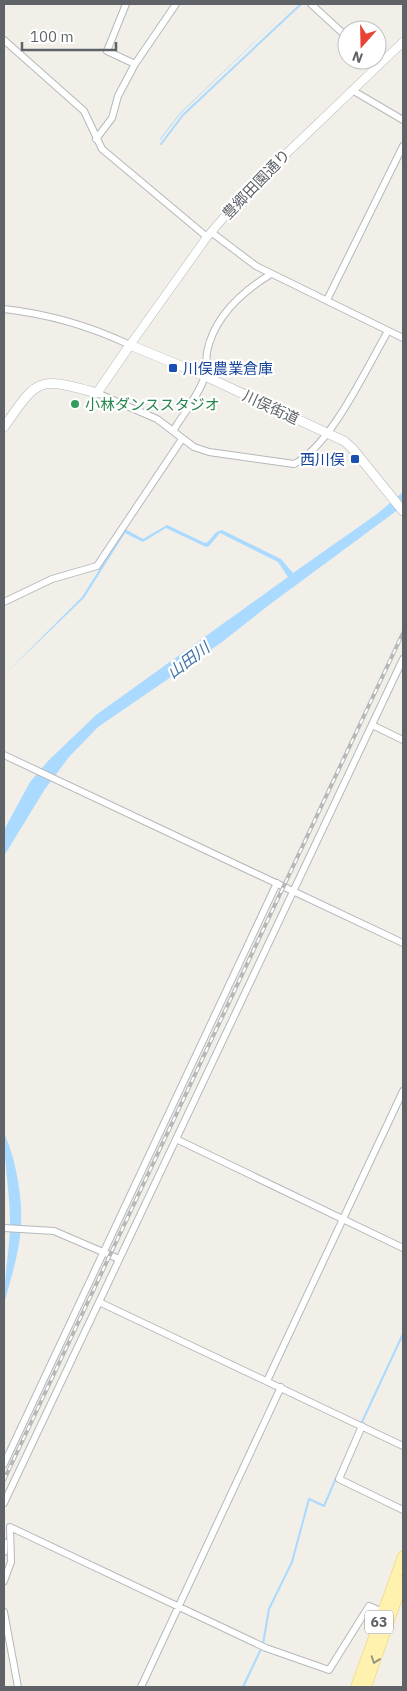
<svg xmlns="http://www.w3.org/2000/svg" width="407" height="1691" viewBox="0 0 407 1691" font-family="'IBM Plex Sans','Noto Sans JP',sans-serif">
<rect width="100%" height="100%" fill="#f1efe8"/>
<path fill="#aadaff" d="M294,4L181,113L161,139L159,140L180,113Z
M403,492V506L269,605L222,642L98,727L69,757L45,789L4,856V830L30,782L49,760L96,715L288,577L278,562L220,533L209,546L206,547L166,528L143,542L125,533L84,598L4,675L82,597L125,529L143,539L167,525L205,543C212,541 213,531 222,530L281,559L293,573L377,514Z
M4,1133C15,1156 23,1198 21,1224C20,1251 11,1278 4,1304C4,1276 10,1250 10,1222C10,1192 4,1163 4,1133Z"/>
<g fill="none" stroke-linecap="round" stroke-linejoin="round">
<path stroke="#aadaff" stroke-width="2" d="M161,144L183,115L301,4
M361,1424L403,1334
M263,1644L269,1609L292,1562L309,1499L324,1506L336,1478
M243,1687L261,1649"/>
<g stroke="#b5b8bc" stroke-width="8">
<path id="minor" d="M126,4L107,51L135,64
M311,4L347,37
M4,40L84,111L102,149L207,237
M372,60L378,66
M352,90L403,120
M96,139L112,118L118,96L135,64L176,4
M211,232L256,266L403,338
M327,300L403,146
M4,309C48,314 90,326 130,345
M97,393L157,419L194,447L209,452L294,464C331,446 367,367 388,331
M173,431C182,416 201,392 205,375C207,367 206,359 207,352C214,317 243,291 271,274
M4,602L52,579L97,566L182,439
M372,725L403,740
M4,755L403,943
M176,1139L403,1248
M4,1228L54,1231L119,1259
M99,1302L403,1446
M267,1381L403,1091
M362,1426L339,1479L403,1510
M4,1464L277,883
M4,1503L403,659
M4,1542V1552
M4,1581L11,1562L10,1527L266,1648L329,1670L369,1606L385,1613
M4,1612L18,1687
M141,1687L281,1387"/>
</g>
<g stroke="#b5b8bc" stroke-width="9">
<path id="tertiary" d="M130,345L207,237L243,195L403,42"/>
</g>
<g stroke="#b6babf" stroke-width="10">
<path id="secondary" d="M4,427C39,377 37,377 97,393L130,345L205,376L344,441L353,449L403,511"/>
</g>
<g stroke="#f2c960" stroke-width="11">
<path id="primary" d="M356,1687L403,1556
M366,1687L403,1581"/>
</g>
<use href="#minor" stroke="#fff" stroke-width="6"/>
<use href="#tertiary" stroke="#fff" stroke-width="8"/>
<use href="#secondary" stroke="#fff" stroke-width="9"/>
<use href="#primary" stroke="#fff2af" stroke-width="10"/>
<g stroke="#b6b7b8" stroke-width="4">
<path id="rail" d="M4,1480L403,633"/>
</g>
<use href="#rail" stroke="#fff" stroke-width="2" stroke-dasharray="5.5" stroke-linecap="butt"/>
</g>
<defs><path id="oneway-chevron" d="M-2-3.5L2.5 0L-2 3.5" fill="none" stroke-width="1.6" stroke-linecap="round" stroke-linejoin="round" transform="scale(1.25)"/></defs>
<use stroke="#979581" href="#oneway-chevron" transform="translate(375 1660) rotate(109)"/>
<g fill="#1a4fb4" stroke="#fff" stroke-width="2">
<rect x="168" y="363" width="10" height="10" rx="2.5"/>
<rect x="350" y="454" width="10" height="10" rx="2.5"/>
</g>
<circle fill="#2e9e5b" stroke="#fff" stroke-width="2" cx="75" cy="404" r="5"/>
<g text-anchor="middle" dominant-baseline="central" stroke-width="4.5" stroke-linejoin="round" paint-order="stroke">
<rect fill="#fff" stroke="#8f9295" stroke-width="1" x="365" y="1610.5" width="28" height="23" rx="4"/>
<g font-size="14" font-weight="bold" fill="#5f6368">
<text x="379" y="1622">63</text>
</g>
<g font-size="15" fill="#5f6368" stroke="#fff">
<text transform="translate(256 184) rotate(-46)">豊郷田園通り</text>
<text transform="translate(271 407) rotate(25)">川俣街道</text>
</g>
<g font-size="15" fill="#164399" stroke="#fff" text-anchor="start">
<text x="183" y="368">川俣農業倉庫</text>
<text x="345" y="459" text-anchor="end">西川俣</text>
</g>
<g font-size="15" fill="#27864d" stroke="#fff" text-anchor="start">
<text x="85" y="404">小林ダンススタジオ</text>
</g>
<g font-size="16" font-style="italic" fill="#4174aa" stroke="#fff">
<text transform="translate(188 660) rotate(-37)">山田川</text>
</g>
</g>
<rect width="407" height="1691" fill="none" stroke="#5f6368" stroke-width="10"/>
<g transform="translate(362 45) rotate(200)"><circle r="24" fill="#ffffff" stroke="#bfc1c3"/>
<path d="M0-4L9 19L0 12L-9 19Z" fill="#ea4335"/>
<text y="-8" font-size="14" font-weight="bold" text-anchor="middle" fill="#5f6368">N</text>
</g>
<path d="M22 42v8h94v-8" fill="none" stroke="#5f6368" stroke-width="2.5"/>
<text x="30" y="42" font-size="15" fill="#5f6368" stroke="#ffffff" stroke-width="4" paint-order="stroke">100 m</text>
</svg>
